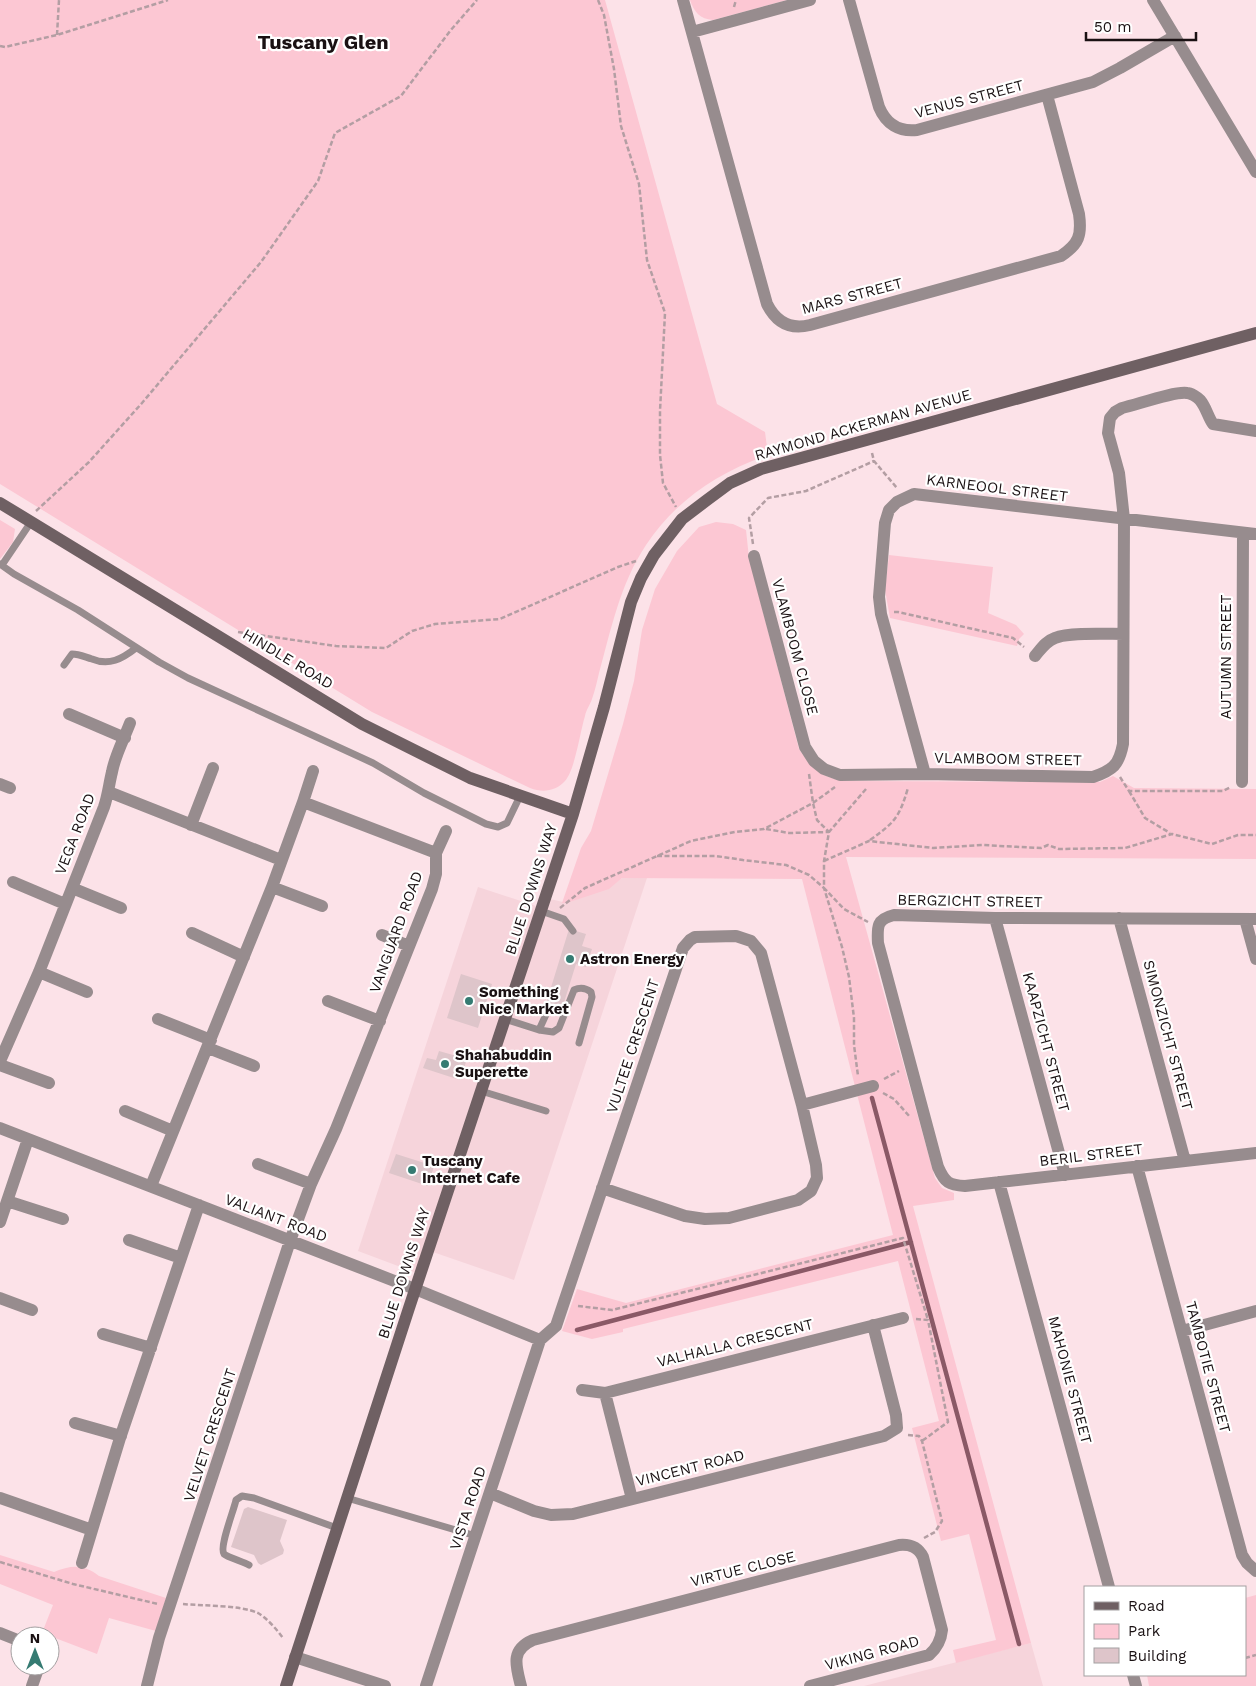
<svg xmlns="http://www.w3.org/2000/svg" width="1256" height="1686" viewBox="0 0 1256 1686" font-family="'Work Sans',sans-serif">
<rect width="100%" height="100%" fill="#fce2e8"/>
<path fill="#f6d4db" d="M622,878H647L514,1280L430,1251L422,1275L358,1251L478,887L542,908L546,898L567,903L610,887Z
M1031,1643L1043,1686H864Z"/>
<path fill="#fcc7d3" d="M0,0H605L717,404L765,432L768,455C718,472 675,501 646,545C620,584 611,630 599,673C597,682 595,690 592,699C590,705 586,710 585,716C580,732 575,770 565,781C556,791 543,793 530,788L372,712L0,484Z
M690,0H787L713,20C700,19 694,12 690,0Z
M0,520L15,529L13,542L0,559Z
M716,522L733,524L746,530L749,558L799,749C812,769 823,779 847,781L1100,782L1113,776L1134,788L1256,789V859L846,857L935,1178L942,1188L954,1193V1200L913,1206L1031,1643L956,1663L953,1650L996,1640L969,1534L941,1541L912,1428L939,1421L898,1261L623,1329V1332L592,1339L562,1331L577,1289L626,1303L893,1235L802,879L622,878L609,889L567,903H562L581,848L591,831L623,724L634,681L642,630L655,589L677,551L699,527Z
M889,555L993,567L988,613L1016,625L1024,634L1019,639L1017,646L890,618L885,590Z
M0,1555L54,1572C71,1565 84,1564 99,1576L166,1598L156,1631L109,1618L97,1654L42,1633L53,1605L0,1584Z
M1256,1595V1686H1149L1147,1675H1245V1598Z"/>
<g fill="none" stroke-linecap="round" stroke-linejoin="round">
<path stroke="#8a5966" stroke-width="4.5" d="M872,1098L1019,1644
M577,1330L911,1242"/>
</g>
<path fill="#dec5ca" d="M569,929L586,934L582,946L592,949L586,967L576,964L561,1012L545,1007Z
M461,974L492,984L478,1028L447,1018Z
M439,1051L467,1059L460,1080L423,1068L427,1058L436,1060Z
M396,1154L434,1166L428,1186L389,1173Z
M248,1507L287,1520L280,1541L284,1550L283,1554L261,1565L258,1563L254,1555L231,1547L244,1509Z"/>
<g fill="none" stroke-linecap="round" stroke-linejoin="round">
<path stroke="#b39ea3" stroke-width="2.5" stroke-dasharray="5 2.5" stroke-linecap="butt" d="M598,0L604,15L614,69L621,126L639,184L647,260L665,313L660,411V455L663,483L676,507
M734,7L736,0
M57,35L59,0
M0,46L5,47L57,35L168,0
M872,453L874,461L897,488
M36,511L89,462L142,403L261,262L318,181L335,133L401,96L450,31L477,0
M753,544L749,518L768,498L806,491L874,461
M894,612H898L1013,638L1024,647
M238,632L336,646L386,648L412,631L435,624L500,619L618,567L636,561
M809,774L813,803L817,820L829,832
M1120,777L1129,791H1223L1231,787
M866,789L829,832L824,861V888L844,909L868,922
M1129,791L1145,818L1170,833
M766,829L789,833L829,832
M870,840C895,822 899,818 908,788
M657,856H716L743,860L786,865L809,875L824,888L842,947L849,977L854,1018V1045L858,1076
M824,861L869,841L933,848L982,845L1041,848L1048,845L1059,849L1125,848L1172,834L1212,844L1238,835H1256
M560,908L585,888L691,841L735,832L764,829L813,803L835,787
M884,1079L899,1071
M883,1093L894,1099L910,1117
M578,1306L612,1310L903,1238L928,1320
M916,1319L928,1320L948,1422L922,1441
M908,1435L919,1436L922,1441L942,1521L935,1532L924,1538
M0,1562L73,1584L158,1604
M183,1604C204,1606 240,1605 258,1613C267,1618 277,1630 283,1638
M1245,1658L1256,1655"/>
<path stroke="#978c8e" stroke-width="7" d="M0,564L14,574L78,610L159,662L188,678L373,763L424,793L486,824L498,827L507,823L520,796
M2,565L31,522
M64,665L72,654C79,654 85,657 92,659C109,666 122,659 136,648
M541,911L564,919L573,931
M505,1019L539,1030L553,1032L559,1028L574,990C580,987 586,988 591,992L592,997L579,1043
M539,1030L549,1008
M481,1091L546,1111
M347,1498L476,1536
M249,1565C244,1562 227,1557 224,1554C219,1547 234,1510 236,1500L242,1496L254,1498L337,1528"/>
<path stroke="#978c8e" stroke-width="12" d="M683,0L767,304C776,322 790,330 810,325L1061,256C1079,244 1082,235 1079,214L1047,95
M849,0L879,107C886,124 899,132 917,130L1093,82L1120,68L1175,36
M1153,0L1256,172
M692,32L810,0
M754,556L805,747L814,761L824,769L840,775L925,774L1093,777C1113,770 1119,765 1123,744L1124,519L1119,473L1108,433L1110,418L1115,412L1122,408C1136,405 1175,391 1187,393C1191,393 1197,397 1200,400C1206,407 1208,417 1213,424L1256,431
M1035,656C1041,649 1046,641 1055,638C1069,632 1107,634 1123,634
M69,714L125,738
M925,774L881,614L879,597L885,523L889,510L897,502L914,494L1256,534
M1242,782L1243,533
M0,784L10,788
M109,792L281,860
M303,802L436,853
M191,825L213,768
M13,882L65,904
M272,887L322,906
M72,888L121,908
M995,918L1065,1175
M1119,918L1185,1161
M1245,919L1256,959
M1256,919L995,918L894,915C877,919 877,926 878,943L938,1167C945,1183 949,1185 965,1186L1256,1153
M192,933L244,957
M382,935L409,946
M39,972L87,992
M328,1001L380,1021
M158,1019L211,1040
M208,1048L254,1066
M0,1061L39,972L104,807C108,795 109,784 112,772C115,755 124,739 130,723
M0,1065L49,1083
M802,1105L873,1086
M125,1111L173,1131
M0,1128L415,1289L540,1340
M258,1164L311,1184
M1137,1166L1242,1555L1247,1563L1256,1571
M999,1182L1109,1587
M151,1186L272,887L303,802L313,771
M7,1201L63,1219
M0,1222L28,1139
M129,1240L181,1258
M0,1298L32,1310
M1182,1331L1256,1311
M103,1334L151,1348
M582,1390L605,1393L903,1318
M605,1393L632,1499
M75,1423L121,1436
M490,1493L534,1511L551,1515L573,1514L884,1436L897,1428L896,1415L873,1325
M0,1498L92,1530
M82,1563L120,1438L199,1205
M0,1633L20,1641
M295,1657L385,1686
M1133,1675L1136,1686
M32,1686L39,1666
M147,1686L159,1638L290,1241L311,1184L336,1129L432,889L436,874V853L446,831
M426,1686L540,1340L556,1326L683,948L690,940L695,937L736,936L751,941L761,953L802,1105L816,1165L817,1178L811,1191L798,1200L729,1218L705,1219L685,1216L602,1188
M521,1686C516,1666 510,1650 533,1640L899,1545C910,1544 918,1547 923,1557L942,1630C941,1641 937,1648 929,1655L810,1686"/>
<path stroke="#6f6063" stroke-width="12" d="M0,503L362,724L470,778L573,814
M286,1686L409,1308L573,814L604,707L631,602L641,578L654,555L682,519L707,500L730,483L761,469L1256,333"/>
</g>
<g fill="#357b72" stroke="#fff" stroke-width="2">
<circle cx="570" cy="959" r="5"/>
<circle cx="469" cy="1001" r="5"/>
<circle cx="445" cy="1064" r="5"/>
<circle cx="412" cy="1170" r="5"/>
</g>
<g text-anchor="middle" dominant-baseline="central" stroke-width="4.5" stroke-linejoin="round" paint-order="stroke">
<g font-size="15" fill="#1a1113" stroke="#fff">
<text transform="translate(969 99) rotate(-15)">VENUS STREET</text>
<text transform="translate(852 296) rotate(-15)">MARS STREET</text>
<text transform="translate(863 425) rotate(-16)">RAYMOND ACKERMAN AVENUE</text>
<text transform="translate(997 488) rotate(7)">KARNEOOL STREET</text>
<text transform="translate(795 647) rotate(75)">VLAMBOOM CLOSE</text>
<text transform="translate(1226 657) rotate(-90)">AUTUMN STREET</text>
<text transform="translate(288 659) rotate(31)">HINDLE ROAD</text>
<text transform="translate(1008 759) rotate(1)">VLAMBOOM STREET</text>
<text transform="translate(75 834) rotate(-69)">VEGA ROAD</text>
<text transform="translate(531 889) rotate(-72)">BLUE DOWNS WAY</text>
<text transform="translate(970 901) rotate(1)">BERGZICHT STREET</text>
<text transform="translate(396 932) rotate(-70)">VANGUARD ROAD</text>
<text transform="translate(1168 1035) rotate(75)">SIMONZICHT STREET</text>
<text transform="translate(1046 1042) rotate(75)">KAAPZICHT STREET</text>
<text transform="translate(633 1046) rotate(-72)">VULTEE CRESCENT</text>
<text transform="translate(1091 1155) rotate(-7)">BERIL STREET</text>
<text transform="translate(276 1218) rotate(21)">VALIANT ROAD</text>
<text transform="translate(404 1273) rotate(-72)">BLUE DOWNS WAY</text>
<text transform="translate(735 1343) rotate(-14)">VALHALLA CRESCENT</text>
<text transform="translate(1208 1367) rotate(75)">TAMBOTIE STREET</text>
<text transform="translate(1070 1380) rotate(75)">MAHONIE STREET</text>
<text transform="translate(210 1435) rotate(-72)">VELVET CRESCENT</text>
<text transform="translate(690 1468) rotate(-14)">VINCENT ROAD</text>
<text transform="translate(468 1508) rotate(-72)">VISTA ROAD</text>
<text transform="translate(743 1569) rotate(-14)">VIRTUE CLOSE</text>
<text transform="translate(872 1653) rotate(-15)">VIKING ROAD</text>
</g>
<g font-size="15" font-weight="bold" fill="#1a1113" stroke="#fff" text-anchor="start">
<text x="580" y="959">Astron Energy</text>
<text x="479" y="992">Something<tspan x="479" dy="17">Nice Market</tspan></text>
<text x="455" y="1055">Shahabuddin<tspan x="455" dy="17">Superette</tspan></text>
<text x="422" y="1161">Tuscany<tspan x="422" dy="17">Internet Cafe</tspan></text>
</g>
<g font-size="20" font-weight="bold" fill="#1a1113" stroke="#fff">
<text x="323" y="42">Tuscany Glen</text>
</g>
</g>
<rect x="1084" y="1586" width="162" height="90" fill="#ffffff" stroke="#a3a0a1"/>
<rect x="1094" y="1602" width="25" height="8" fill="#6f6063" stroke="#a3a0a1"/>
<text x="1128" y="1611" font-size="15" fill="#1a1113">Road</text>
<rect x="1094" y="1624" width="25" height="15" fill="#fcc7d3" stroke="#a3a0a1"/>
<text x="1128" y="1636" font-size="15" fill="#1a1113">Park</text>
<rect x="1094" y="1648" width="25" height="15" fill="#dec5ca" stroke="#a3a0a1"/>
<text x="1128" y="1661" font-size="15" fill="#1a1113">Building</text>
<g transform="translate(35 1651)"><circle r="24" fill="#ffffff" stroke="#a3a0a1"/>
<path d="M0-4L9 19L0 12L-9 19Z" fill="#357b72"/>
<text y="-8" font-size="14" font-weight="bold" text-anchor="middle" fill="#1a1113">N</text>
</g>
<path d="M1086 32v8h110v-8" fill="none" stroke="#1a1113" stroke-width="2.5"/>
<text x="1094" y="32" font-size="15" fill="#1a1113" stroke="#ffffff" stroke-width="4" paint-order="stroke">50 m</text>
</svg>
